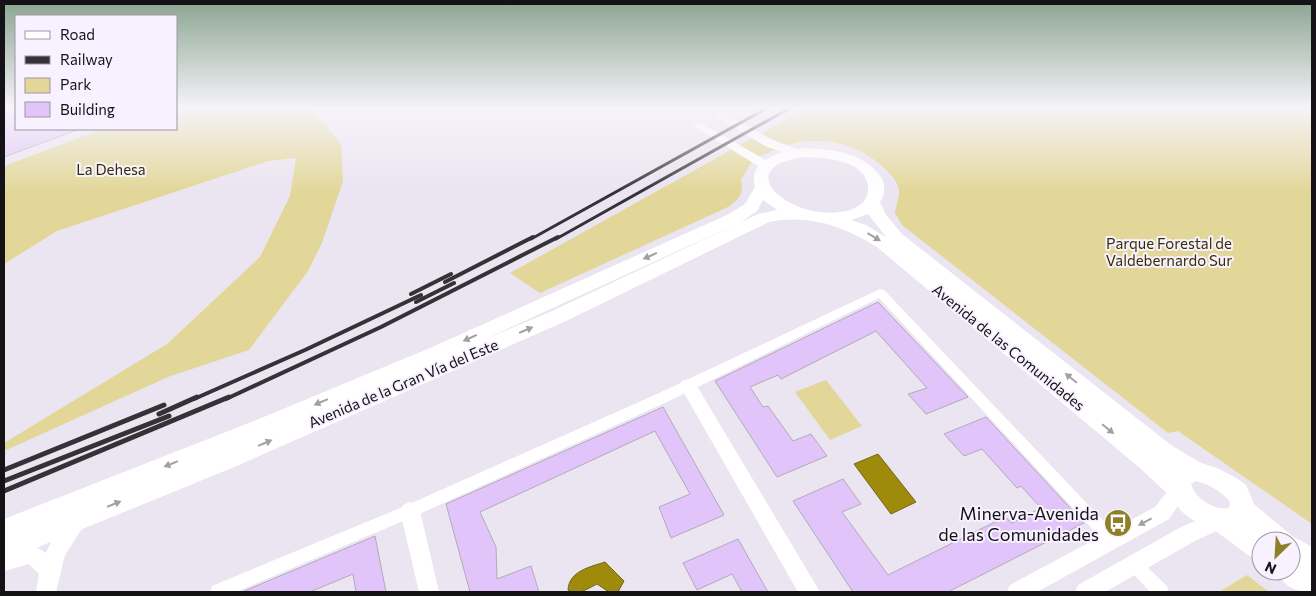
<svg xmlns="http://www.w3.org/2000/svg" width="1316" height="596" viewBox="0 0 1316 596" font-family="Commissioner,sans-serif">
<rect width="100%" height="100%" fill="#ebe4f1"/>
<path fill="#e2d798" d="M176,108L312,109L341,144L343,181L322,243L308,271L249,350L168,377L4,451V443L167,344L260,257L290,196L296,158L268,161L57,231L4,264V166L103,129H176Z
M806,108H1312V524L1178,431L1168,433L902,225L895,213C896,206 900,196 899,190C898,182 890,173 884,168C853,138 808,133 770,152C766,154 760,155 756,158C750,163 745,173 741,180C744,194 739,199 728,207L540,293L510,273Z
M826,380L862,426L830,440L795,392Z
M1247,575L1269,592H1219Z"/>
<path fill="#9e8b0c" stroke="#75670f" d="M878,454L916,502L891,514L854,464Z
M605,562L624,581L618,592H609L597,584C587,589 578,596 568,590C569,571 590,567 605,562Z"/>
<path fill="#e1c5fa" stroke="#b1aab7" d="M4,108H16V129L77,130L4,157Z
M878,302L968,397L926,414L908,394L927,388L876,331L781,379L778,375L750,387L763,407L768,406L793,441L811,434L827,456L777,477L715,381Z
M663,407L724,515L671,538L659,507L690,494L655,431L480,512L496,547L497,579L531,566L539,592H470L446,504Z
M986,417L1084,523L948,592H853L793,501L843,479L861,504L842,512L888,575L1005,517L1012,523L1041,508L1021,486L1017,488L982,449L964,456L944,434Z
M375,536L386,592H356L353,574L310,592H242Z
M738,539L768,592H742L732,574L697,590L683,563Z"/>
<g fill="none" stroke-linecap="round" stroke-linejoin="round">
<path fill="#fff" fill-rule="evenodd" d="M880,289L884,290L1117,535L1119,540L1117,545L1112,547L1107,545L879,298L667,402L415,516L236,592H210L212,586L405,506L657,394Z
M1135,558L1140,560L1167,586L1169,592H1150L1130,570L1127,565L1130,560Z"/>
<path fill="#fff" fill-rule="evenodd" d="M721,112L773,140L797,149L799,152L793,156L765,146L717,117L715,115Z
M699,122L771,163L773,166L771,169H763L695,127L693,125Z
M688,379L694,381L820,592H798L680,386L682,381Z
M1180,482L1187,484L1189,490L1169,519L1037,592H1007L1010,585L1155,507L1173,484Z
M410,502L417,505L420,511L439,592H419L400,511L403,505Z
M1220,511L1227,514L1230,520L1227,526L1195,541L1105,592H1075L1078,585L1181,527Z
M77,512L84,515L87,521L65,555L56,592H36L39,574L29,564L4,571V551L32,544L46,553C53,538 61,518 77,512Z"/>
<path fill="#fff" fill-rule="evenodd" d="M804,148C833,149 863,152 881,177C886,184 885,195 880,202L886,215L902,234L1171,445L1199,462L1219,469L1238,479L1246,485L1254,504L1292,536L1312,547V592C1296,592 1284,587 1277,571H1291V541H1261V562L1252,558L1213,529L1191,519L1181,511L1172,498L1141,469L877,247C843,226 809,214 769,222L566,321L232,468L4,561V519L254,421L430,348L729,214L745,204L755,187C747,158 784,151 804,148ZM804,157C824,158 866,159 868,187C868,191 868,194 866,198C861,207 850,211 840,212C788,219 729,167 804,157ZM763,200L777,210L758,214L552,311L483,340L741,222L757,211ZM868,214L886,237L866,225L851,220ZM1195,481C1209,484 1221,491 1230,502L1229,508C1214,511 1195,498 1191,484Z"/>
<path stroke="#343137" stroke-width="3" d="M531,239L767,108
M556,239L790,108"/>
<path stroke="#343137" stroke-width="4" d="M445,282L533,237
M411,294L451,274
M416,302L454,283
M194,399L305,350L421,295
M226,399L381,327L558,237"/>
<path stroke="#343137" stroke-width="5" d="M159,414L197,397
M4,470L164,405
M4,481L169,416
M4,491L229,397"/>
</g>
<defs><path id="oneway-solid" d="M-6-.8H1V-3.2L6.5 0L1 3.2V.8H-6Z" transform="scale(1.25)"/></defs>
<g fill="#a1a0a2">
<use href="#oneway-solid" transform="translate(874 237) rotate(31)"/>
<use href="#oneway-solid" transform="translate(650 256) rotate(156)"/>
<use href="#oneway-solid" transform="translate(526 330) rotate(-23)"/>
<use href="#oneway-solid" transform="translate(470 338) rotate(156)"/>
<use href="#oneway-solid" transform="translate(1071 378) rotate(-141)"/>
<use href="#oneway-solid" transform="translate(321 402) rotate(157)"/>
<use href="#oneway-solid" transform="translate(1108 429) rotate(39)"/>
<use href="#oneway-solid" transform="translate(265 443) rotate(-23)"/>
<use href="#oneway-solid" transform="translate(171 464) rotate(158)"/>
<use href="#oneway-solid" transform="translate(114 504) rotate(-22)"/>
<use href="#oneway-solid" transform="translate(1145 522) rotate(152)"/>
</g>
<linearGradient id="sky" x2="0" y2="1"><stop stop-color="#8aa490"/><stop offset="0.56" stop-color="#f6f3f9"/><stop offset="1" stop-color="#f6f3f9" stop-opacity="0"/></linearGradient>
<rect width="1316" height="192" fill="url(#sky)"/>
<defs>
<g id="bus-disc" transform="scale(1.4375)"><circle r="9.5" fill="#8f7f26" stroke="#f8f1ff"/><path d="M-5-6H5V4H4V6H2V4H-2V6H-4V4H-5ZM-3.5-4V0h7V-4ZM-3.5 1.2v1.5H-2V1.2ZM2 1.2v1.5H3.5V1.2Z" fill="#fff"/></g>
</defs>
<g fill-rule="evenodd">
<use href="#bus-disc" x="1118" y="523"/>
</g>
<g text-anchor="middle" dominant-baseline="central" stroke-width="4" stroke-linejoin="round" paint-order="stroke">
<g font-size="15" fill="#372f00" stroke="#f8f1ff">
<text x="111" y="169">La Dehesa</text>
<text x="1169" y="243">Parque Forestal de<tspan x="1169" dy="17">Valdebernardo Sur</tspan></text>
</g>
<g font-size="15" fill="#141217" stroke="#f8f1ff">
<text transform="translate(1009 347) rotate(39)">Avenida de las Comunidades</text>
<text transform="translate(403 383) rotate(-23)">Avenida de la Gran Vía del Este</text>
</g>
<g font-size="18" fill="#141217" stroke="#f8f1ff" text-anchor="end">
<text x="1099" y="513">Minerva-Avenida<tspan x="1099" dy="21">de las Comunidades</tspan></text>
</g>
</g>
<rect width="1316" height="596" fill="none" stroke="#141217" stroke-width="10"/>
<rect x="15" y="15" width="162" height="115" fill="#f8f1ff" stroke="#9d98a2"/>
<rect x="25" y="31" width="25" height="8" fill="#ffffff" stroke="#9d98a2"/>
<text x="60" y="40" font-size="15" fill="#141217">Road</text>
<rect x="25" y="56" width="25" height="8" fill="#343137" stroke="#9d98a2"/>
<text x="60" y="65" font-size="15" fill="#141217">Railway</text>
<rect x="25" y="78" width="25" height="15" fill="#e2d798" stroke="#9d98a2"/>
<text x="60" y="90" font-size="15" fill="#141217">Park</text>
<rect x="25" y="102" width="25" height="15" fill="#e1c5fa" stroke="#9d98a2"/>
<text x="60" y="115" font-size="15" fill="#141217">Building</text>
<g transform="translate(1276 556) rotate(205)"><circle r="24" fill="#f8f1ff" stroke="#9d98a2"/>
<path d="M0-4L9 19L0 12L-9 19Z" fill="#8f7f26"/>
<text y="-8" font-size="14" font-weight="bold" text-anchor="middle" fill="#141217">N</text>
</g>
</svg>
